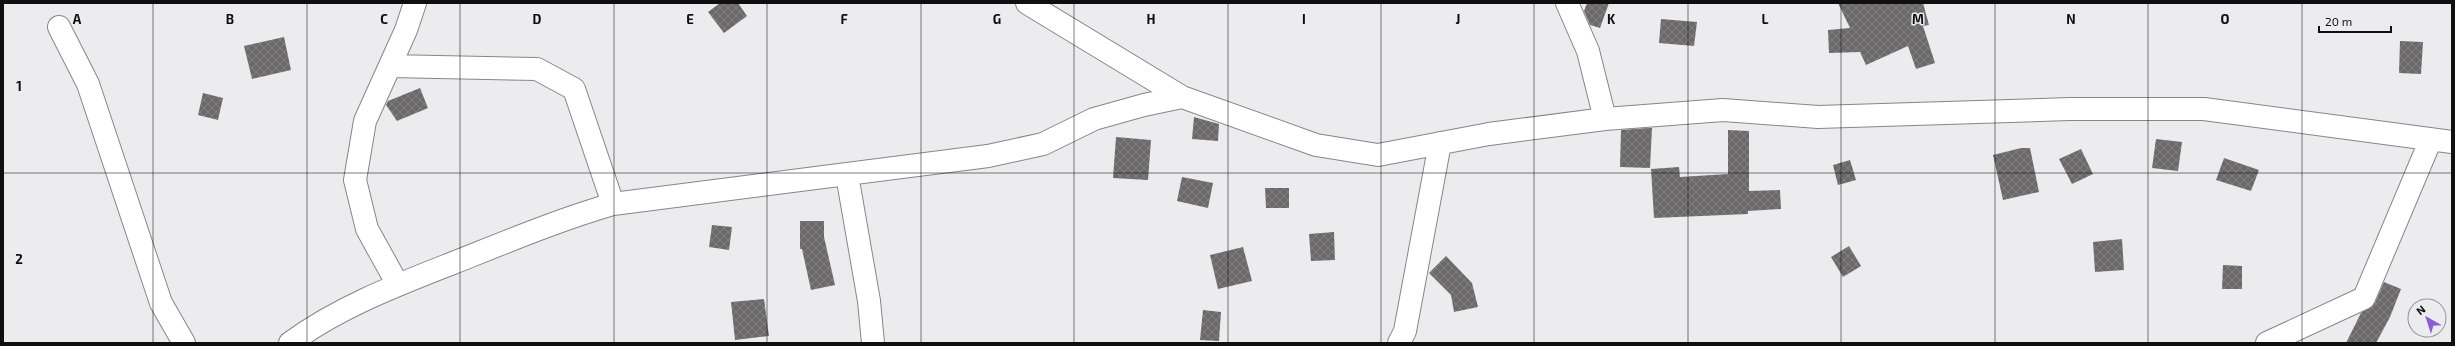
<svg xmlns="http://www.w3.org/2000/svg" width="2455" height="346" viewBox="0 0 2455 346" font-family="'Exo 2',sans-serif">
<defs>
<pattern id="building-cross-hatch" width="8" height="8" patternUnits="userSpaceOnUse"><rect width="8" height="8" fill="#6c696a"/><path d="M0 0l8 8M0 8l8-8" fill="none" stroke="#828081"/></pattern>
</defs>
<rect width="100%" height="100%" fill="#ececef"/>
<path fill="url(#building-cross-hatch)" d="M720,3H738L747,16L724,33L708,12Z
M1587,3H1609L1600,28L1590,25L1584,11Z
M1838,3H1923L1929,25L1923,26L1935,63L1916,69L1908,46L1866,65L1860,52L1829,53L1828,30L1850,28Z
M1661,19L1697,22L1694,46L1659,43Z
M284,37L291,70L252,79L244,46Z
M2400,41L2423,42L2421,74L2399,73Z
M420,88L428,108L397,121L386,105L388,101Z
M203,93L223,98L218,120L198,115Z
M1194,117L1219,124L1218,141L1192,139Z
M1648,128H1652L1650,168L1620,167L1621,130Z
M1728,130L1749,131V191L1780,190L1781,209L1748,211V214L1654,218L1651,169L1679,167L1680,177L1728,174Z
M1116,137L1151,140L1148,180L1113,178Z
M2156,139L2182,142L2178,171L2152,168Z
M2021,148H2030L2039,192L2003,200L1993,155Z
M2081,149L2093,174L2072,184L2059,159Z
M2224,158L2259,170L2251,191L2216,180Z
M1850,160L1856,180L1838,185L1833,165Z
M1182,177L1213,183L1208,208L1177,201Z
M1265,188H1289V208H1266Z
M800,221H824V237L835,285L811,290L802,249H800Z
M712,225L732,227L729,250L709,247Z
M1334,232L1335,260L1311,261L1309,234Z
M2122,239L2124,270L2095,272L2093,242Z
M1849,246L1861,266L1843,277L1831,257Z
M1243,247L1252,281L1218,289L1210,255Z
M1446,256L1472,283L1478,307L1454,312L1451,295L1429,273Z
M2223,265L2242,266V289H2222Z
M2384,282L2401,289L2390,317L2376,343H2346L2361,313L2375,303Z
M764,299L769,336L735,340L731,302Z
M1203,310L1221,312L1219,341L1200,340Z"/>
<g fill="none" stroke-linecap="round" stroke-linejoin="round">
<g stroke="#868689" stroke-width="24">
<path id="minor" d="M1027,3L1182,97
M1567,3L1588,51L1605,119
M59,27L88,84L161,303L184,343
M390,66L537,69L574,89L613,204
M847,175L869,301L873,343
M398,285L367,229L355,180L365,121L406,30L415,3
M290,343C339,307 397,285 453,263C506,242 558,220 613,204L988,156L1043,144L1094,119L1144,105L1182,97L1316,145L1378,155L1489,134L1605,119L1723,110L1818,117L2070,109H2204L2452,142
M1399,343L1405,331L1440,143
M2267,343L2364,298L2431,139"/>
</g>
<use href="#minor" stroke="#fff" stroke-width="22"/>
</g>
<path fill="none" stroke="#0f0f10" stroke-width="1" stroke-opacity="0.55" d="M153,3V343M307,3V343M460,3V343M614,3V343M767,3V343M921,3V343M1074,3V343M1228,3V343M1381,3V343M1534,3V343M1688,3V343M1841,3V343M1995,3V343M2148,3V343M2302,3V343M3,173H2452"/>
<g font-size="13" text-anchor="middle" font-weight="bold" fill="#0f0f10" stroke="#ececef" stroke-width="3" stroke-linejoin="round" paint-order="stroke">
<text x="77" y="24">A</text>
<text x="230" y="24">B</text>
<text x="384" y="24">C</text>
<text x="537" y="24">D</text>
<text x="690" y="24">E</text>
<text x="844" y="24">F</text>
<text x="997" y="24">G</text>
<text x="1151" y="24">H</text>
<text x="1304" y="24">I</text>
<text x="1458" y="24">J</text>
<text x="1611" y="24">K</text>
<text x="1765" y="24">L</text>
<text x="1918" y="24">M</text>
<text x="2071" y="24">N</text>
<text x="2225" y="24">O</text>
<text x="19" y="91">1</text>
<text x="19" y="264">2</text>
</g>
<rect width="2455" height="346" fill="none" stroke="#0f0f10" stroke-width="8"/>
<g transform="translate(2427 318) rotate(321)"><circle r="19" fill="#ececef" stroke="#949496"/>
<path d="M0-3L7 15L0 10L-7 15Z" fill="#8b5cd5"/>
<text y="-6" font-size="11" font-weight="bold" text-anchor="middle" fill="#0f0f10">N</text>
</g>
<path d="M2319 26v6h72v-6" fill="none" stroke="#0f0f10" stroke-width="2"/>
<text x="2325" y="26" font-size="12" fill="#0f0f10" stroke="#ececef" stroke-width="3" paint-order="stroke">20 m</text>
</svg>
